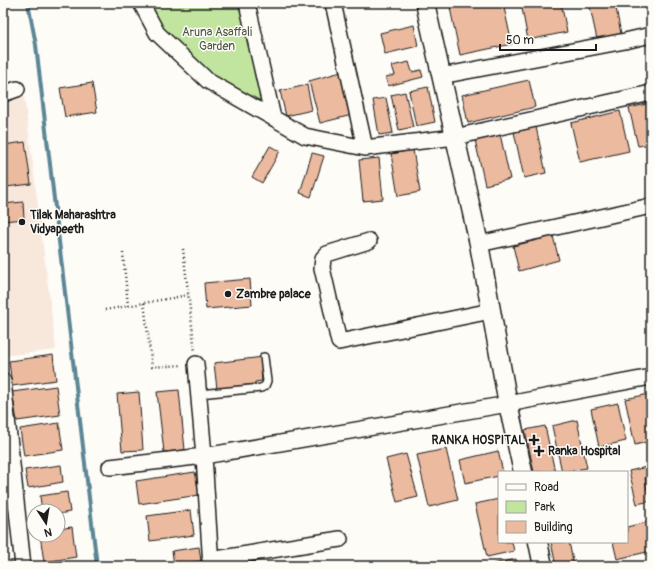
<svg xmlns="http://www.w3.org/2000/svg" width="654" height="569" viewBox="0 0 654 569" font-family="Pangolin,sans-serif">
<rect width="100%" height="100%" fill="#fdfcf7"/>
<filter id="ink" filterUnits="userSpaceOnUse"><feTurbulence type="fractalNoise" baseFrequency=".025" numOctaves="2"/><feDisplacementMap in="SourceGraphic" scale="8" xChannelSelector="R" yChannelSelector="G"/><feConvolveMatrix kernelMatrix="1 2 1 2 8 2 1 2 1" color-interpolation-filters="sRGB"/></filter>
<g filter="url(#ink)">
<path fill="#f8e8dc" d="M23,87L56,350L3,356V94Z"/>
<path fill="#c1e59f" stroke="#6e805e" d="M146,3H243L270,105L208,81L163,33Z"/>
<g fill="none" stroke-linecap="round" stroke-linejoin="round">
<path stroke="#5b8695" stroke-width="4" d="M28,3L36,45L97,566"/>
</g>
<path fill="#ecba9e" stroke="#1c1c1c" d="M449,3H503L512,44L460,55Z
M521,3H561L567,32L528,40Z
M607,3H615L622,39L598,44L590,7Z
M414,25L418,46L385,54L380,33Z
M409,62L412,72L421,70L423,77L388,86L386,77L395,75L392,66Z
M341,72L352,115L320,123L309,81Z
M529,80L535,107L468,123L462,95Z
M92,83L97,112L65,117L60,88Z
M307,85L312,110L286,116L280,91Z
M428,87L435,122L416,126L409,91Z
M405,92L413,127L399,130L391,95Z
M386,98L393,133L379,135L373,100Z
M651,103V144L638,146L629,108Z
M620,111L629,151L580,162L571,123Z
M536,127L546,173L524,178L514,132Z
M500,134L510,179L485,185L475,140Z
M25,142L31,184L6,187L3,169V145Z
M270,146L280,151L262,183L252,177Z
M413,150L420,192L398,196L391,154Z
M312,153L324,156L311,197L300,193Z
M379,158L383,199L363,201L359,160Z
M23,202L24,219L3,221V204Z
M553,236L559,260L519,271L513,246Z
M250,279L252,305L206,309L204,283Z
M53,355L56,380L12,386L9,361Z
M263,357L264,370H261L262,381L255,382V384L217,389L214,363Z
M56,386L60,415L17,421L12,392Z
M179,390L185,450L164,452L157,392Z
M139,392L143,450L122,451L117,394Z
M649,394L651,401V441L635,445L625,399Z
M618,403L626,441L599,447L591,409Z
M577,420L587,468L562,472L552,426Z
M59,423L63,450L24,456L20,429Z
M545,426L555,472H534L525,430Z
M446,449L458,500L429,507L417,455Z
M498,451L503,472H499V476L465,483L460,460Z
M406,454L418,497L397,502L386,459Z
M61,465L63,482L28,488L25,470Z
M651,466V477L645,478L647,490L651,489V501L637,504L629,471Z
M195,472L199,495L139,504L136,481Z
M67,492L70,512L58,514V511H42L40,496Z
M499,499V542H512L514,551L487,557L475,504Z
M191,510L194,535L150,541L147,516Z
M651,521V551L617,559L613,542H627V527Z
M72,527L76,557L44,562L40,535H58V529Z
M551,542H569L574,566H556Z
M199,547L201,561L174,565L172,551Z
M516,559L517,566H494L493,564Z"/>
<g fill="none" stroke-linecap="round" stroke-linejoin="round">
<g stroke="#1c1c1c" stroke-width="10">
<path id="service" d="M199,394L261,388L265,386L267,381L264,357"/>
</g>
<g stroke="#1c1c1c" stroke-width="18">
<path id="minor" d="M141,3L157,33L208,81L305,136L365,148L455,137L651,93
M247,3L273,118
M333,3L365,148
M441,76L625,41L651,35
M3,94L17,89
M369,241L327,254L323,258L322,268L339,342L491,311
M479,244L651,206
M196,364L204,456L211,566
M3,381L23,566
M110,467L204,456L508,404L651,377
M210,560L340,539"/>
</g>
<g stroke="#1c1c1c" stroke-width="21">
<path id="tertiary" d="M425,3L479,244L508,404L523,472
M538,542L543,566"/>
</g>
<path stroke="#1c1c1c" stroke-width="2.5" stroke-dasharray="1 3" stroke-linecap="butt" d="M183,249L195,352
M123,253L128,306
M144,303L152,367L183,365
M105,310L188,295"/>
<use href="#service" stroke="#fdfcf7" stroke-width="7"/>
<use href="#minor" stroke="#fdfcf7" stroke-width="15"/>
<use href="#tertiary" stroke="#fdfcf7" stroke-width="18"/>
</g>
</g>
<g fill="#1c1c1c" stroke="#fdfcf7" stroke-width="1.5">
<circle cx="22" cy="222" r="4"/>
<circle cx="228" cy="294" r="4"/>
<path d="M532 434h4v4h4v4h-4v4h-4v-4h-4v-4h4z"/>
<path d="M537 445h4v4h4v4h-4v4h-4v-4h-4v-4h4z"/>
</g>
<g text-anchor="middle" dominant-baseline="central" stroke-width="3" stroke-linejoin="round" paint-order="stroke">
<g font-size="12" fill="#4e5843" stroke="#fdfcf7">
<text x="217" y="32">Aruna Asaffali<tspan x="217" dy="14">Garden</tspan></text>
</g>
<g font-size="12" font-weight="bold" fill="#1c1c1c" stroke="#fdfcf7" text-anchor="start">
<text x="30" y="215">Tilak Maharashtra<tspan x="30" dy="14">Vidyapeeth</tspan></text>
<text x="236" y="294">Zambre palace</text>
<text x="525" y="440" text-anchor="end">RANKA HOSPITAL</text>
<text x="548" y="451">Ranka Hospital</text>
</g>
</g>
<rect width="654" height="569" fill="none" stroke="#fdfcf7" stroke-width="16"/>
<rect x="8" y="8" width="638" height="553" fill="none" stroke="#1c1c1c" stroke-width="1.5" filter="url(#ink)"/>
<rect x="498" y="471" width="130" height="72" fill="#fdfcf7" stroke="#a3a29f"/>
<rect x="506" y="484" width="20" height="6" fill="#fdfcf7" stroke="#a3a29f"/>
<text x="534" y="491" font-size="12" fill="#1c1c1c">Road</text>
<rect x="506" y="501" width="20" height="12" fill="#c1e59f" stroke="#a3a29f"/>
<text x="534" y="511" font-size="12" fill="#1c1c1c">Park</text>
<rect x="506" y="521" width="20" height="12" fill="#ecba9e" stroke="#a3a29f"/>
<text x="534" y="531" font-size="12" fill="#1c1c1c">Building</text>
<g transform="translate(46 523) rotate(168)"><circle r="19" fill="#fdfcf7" stroke="#a3a29f"/>
<path d="M0-3L7 15L0 10L-7 15Z" fill="#1c1c1c"/>
<text y="-6" font-size="11" font-weight="bold" text-anchor="middle" fill="#1c1c1c">N</text>
</g>
<path d="M500 44v6h96v-6" fill="none" stroke="#1c1c1c" stroke-width="2"/>
<text x="506" y="44" font-size="12" fill="#1c1c1c" stroke="#fdfcf7" stroke-width="3" paint-order="stroke">50 m</text>
</svg>
